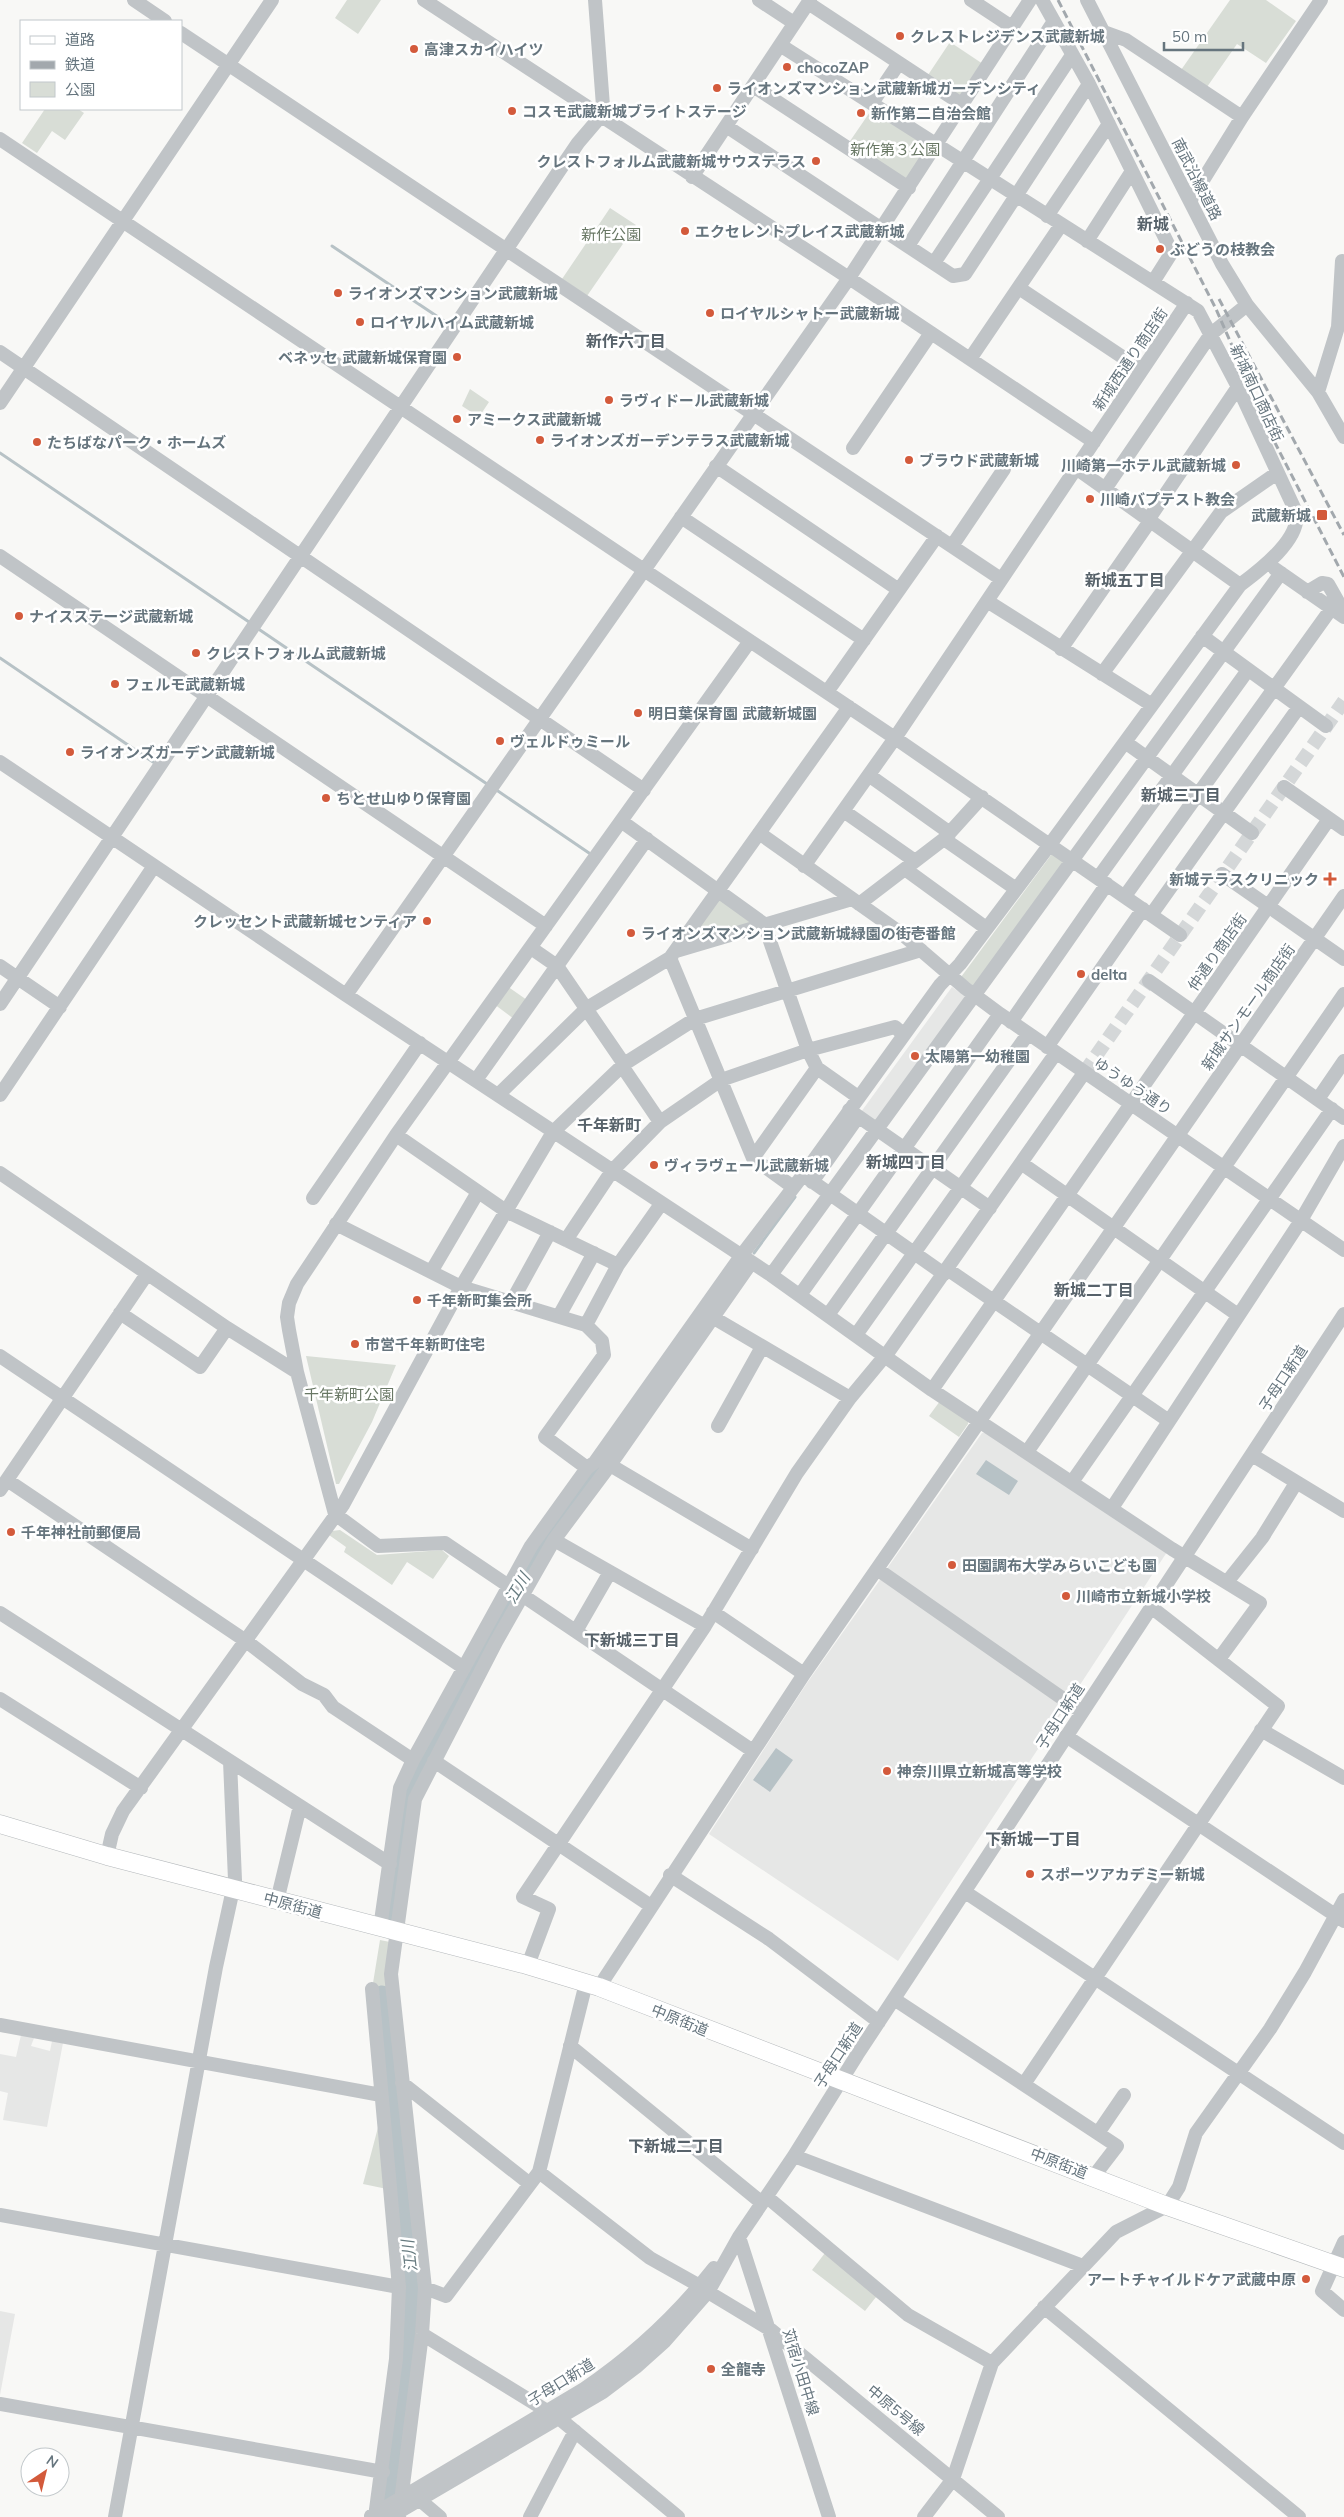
<svg xmlns="http://www.w3.org/2000/svg" width="1344" height="2517" viewBox="0 0 1344 2517" font-family="Mulish,'Noto Sans JP',sans-serif">
<rect width="100%" height="100%" fill="#f8f8f6"/>
<path fill="#e6e7e6" d="M952,987L969,999L879,1125L861,1112Z
M987,1432L1167,1552L1072,1697L886,1570L982,1433Z
M882,1577L1065,1708L898,1961L709,1834L807,1683Z
M21,2035L34,2038L31,2046L50,2051L52,2041L63,2043L47,2127L3,2120L8,2093L0,2091V2054L16,2057Z
M0,2311L15,2314L0,2395Z"/>
<path fill="#d8ddd6" d="M347,0H381L358,34L335,18Z
M1230,0H1266L1296,21L1266,63L1237,44L1207,87L1181,70Z
M950,42L983,64L963,95L959,96L928,75Z
M45,109H78L84,113L65,140L52,131L37,153L22,143Z
M872,109L928,145L906,181L848,144Z
M610,208L636,225L587,296L562,279Z
M470,389L489,402L479,417L462,406Z
M1054,851L1067,861L975,987L961,977Z
M719,898L753,924L691,943L689,940Z
M507,986L527,1000L514,1019L494,1004Z
M306,1356L396,1365L372,1422L339,1484H336Z
M940,1401L968,1420V1424L959,1437L929,1416Z
M340,1530L377,1555L442,1550L449,1556L433,1579L407,1562L392,1585L344,1552L346,1547L329,1535L332,1531Z
M380,1940L390,1942L407,2182L394,2186L373,1983Z
M380,2120L387,2189L363,2184Z
M828,2249L880,2292L865,2311L812,2270Z"/>
<path fill="#b7c2c6" d="M986,1460L1018,1481L1009,1495L976,1474Z
M776,1748L793,1760L770,1792L753,1780Z"/>
<g fill="none" stroke-linecap="round" stroke-linejoin="round">
<path stroke="#b7c2c6" stroke-width="3" d="M332,246L450,325
M0,453L252,624
M257,628L490,786
M0,658L153,762
M495,789L589,853
M754,1253L795,1197"/>
<path stroke="#b7c2c6" stroke-width="19" d="M394,1917L396,1876L407,1798L417,1777L441,1726L514,1593L548,1539L612,1448
M382,1995L391,2056L397,2158L412,2283L388,2517"/>
<path stroke="#d4d7d8" stroke-width="14" stroke-dasharray="14 7" stroke-linecap="butt" d="M1084,1073L1344,701"/>
<g stroke="#b4b8bb" stroke-width="19">
<path id="major" d="M0,1824L107,1856L523,1964L599,1987L1167,2206L1344,2268"/>
</g>
<path stroke="#c0c4c7" stroke-width="14" d="M134,0L165,21
M424,0L849,278L1094,442
M759,0L794,23
M971,0L1012,27
M1042,0L1089,84L1172,252L1153,282
M1087,0L1222,264L1247,305L1318,392L1344,437
M808,3L963,105
M1104,32L1126,40L1242,117
M181,33L1001,579
M753,86L909,188
M872,103L899,63
M726,126L953,276L965,274L1089,84
M0,139L895,738L1180,935
M692,177L810,0
M1190,201L1242,117L1321,0
M1047,216L1109,124
M1087,241L1132,171
M908,246L1054,21
M934,263L1072,55
M1019,288L1142,370
M0,352L644,790
M970,359L1061,225
M1318,392L1338,327L1342,261L1344,262
M0,403L272,0
M853,448L931,333
M716,466L899,590
M1076,468L1240,585
M1105,489L1211,334L1247,305
M681,517L864,640
M1148,520L1238,387
M952,546L1004,469
M0,556L546,926
M1275,569L1344,617
M1307,592L1322,583L1328,584L1344,612
M987,601L1152,705
M1202,636L1326,726
M750,641L396,1135L297,1284L289,1303L287,1317L289,1330L297,1372L335,1514L378,1546L445,1543L753,1751
M1061,649L1150,521
M1102,674L1221,512L1277,473
M827,692L937,536
M1125,742L1252,833
M0,762L346,995L771,1275L932,1390L1172,1549L1260,1603L1219,1659
M870,776L950,833
M1284,787L1344,829
M845,812L915,861
M621,821L764,924L808,1050L817,1068L858,1097
M759,833L902,934L965,988L1000,1014L1344,1250
M944,839L1016,889
M804,866L895,738L1187,303
M905,869L986,928
M1222,874L1344,959
M1098,878L1248,670
M1125,896L1331,609
M859,904L944,839L982,797
M1151,915L1299,707
M531,948L557,966L624,1064
M676,951L852,899
M670,958L753,1158L793,1187
M0,966L60,1007
M1149,981L1344,1118
M346,995L849,278L1030,0
M0,1004L559,171L578,143L601,116L603,106L595,0
M1011,1022L1107,884
M1047,1047L1143,909
M622,1066L660,1122
M476,1080L647,839
M0,1095L154,866
M498,1095L587,1008L670,958L849,707
M1318,1099L1344,1061
M849,1110L990,1208
M396,1135L506,1211L618,1265
M753,1158L817,1068
M1021,1163L1238,1315
M0,1173L227,1328L297,1372
M803,1175L944,1274
M812,1182L858,1117
M313,1198L420,1043
M336,1224L461,1287L586,1325L602,1341L604,1355L545,1437L587,1468
M566,1240L612,1171L660,1122L721,1080L808,1050L895,1027L904,1035
M947,1269L1169,1421
M431,1272L478,1192
M771,1275L1281,573
M800,1295L1000,1014
M512,1301L550,1232
M120,1313L200,1367L227,1328
M828,1315L1028,1034
M559,1316L594,1253
M714,1318L850,1398
M586,1325L618,1265L661,1204
M856,1335L1056,1053
M0,1356L464,1668
M932,1390L1329,819
M718,1426L762,1347
M1027,1452L1344,994
M1252,1455L1344,1511
M610,1465L752,1549
M7,1480L246,1641L302,1684L324,1695L333,1707L413,1760
M1072,1482L1332,1109
M0,1490L147,1274
M1112,1508L1300,1222L1344,1146
M554,1540L705,1626
M877,1569L1082,1712
M1227,1582L1262,1538L1296,1483
M713,1612L804,1674
M0,1613L390,1864
M576,1631L610,1572
M0,1699L141,1788
M1261,1730L1344,1778
M1066,1736L1344,1921
M434,1761L651,1906
M107,1856L112,1834L123,1811L343,1505L461,1287L553,1132L624,1064L695,1019L921,950
M670,1875L769,1939L879,2022
M965,1892L1344,2143
M277,1901L300,1806
M380,1928L400,1788L413,1760L531,1546L587,1468L595,1462L741,1256L803,1175L940,985L960,964L1054,839L1240,585C1259,571 1302,539 1296,512L1238,387L1198,311L780,45
M528,1965L549,1909L523,1897L705,1626L797,1473L850,1398L889,1351L1084,1073
M599,1987L804,1674L1344,896
M372,1989L399,2287L396,2359L375,2517
M894,1999L1117,2146L1094,2176
M0,2025L381,2095
M570,2046L762,2203
M402,2083L530,2184
M1024,2084L1278,1706L1151,1607
M1098,2133L1124,2095
M794,2156L1083,2266
M539,2172L650,2258L700,2286
M767,2197L908,2315L992,2363
M0,2215L399,2287
M739,2237L829,2517
M1344,2242L1322,2291L1344,2310
M425,2288L446,2296L539,2172L586,1983
M708,2292L771,2330L998,2517
M1044,2307L1299,2517
M422,2334L560,2419L678,2517
M0,2404L383,2472
M414,2495L440,2517
M371,2516L584,2389C634,2355 677,2315 714,2268
M115,2517L216,1967L235,1880L230,1761
M390,2517L603,2392L636,2367L665,2341L708,2292L739,2237L794,2156L857,2055L1344,1314
M399,2517L422,2334L425,2288L391,1974L415,1799L496,1642L554,1540L610,1465L751,1263
M530,2517L575,2431
M924,2517L953,2479L992,2363L1116,2232L1167,2206L1179,2187L1196,2133L1270,2029L1305,1972L1344,1900"/>
<use href="#major" stroke="#fff" stroke-width="18"/>
<path stroke="#a2a8ad" stroke-width="3" stroke-dasharray="8 4" stroke-linecap="butt" d="M1058,0L1216,309L1272,437L1344,577
M1219,299L1344,535"/>
</g>
<g fill="#d35a3b" stroke="#fff" stroke-width="2">
<circle cx="900" cy="36" r="5"/>
<circle cx="414" cy="49" r="5"/>
<circle cx="787" cy="67" r="5"/>
<circle cx="717" cy="88" r="5"/>
<circle cx="512" cy="111" r="5"/>
<circle cx="861" cy="113" r="5"/>
<circle cx="816" cy="161" r="5"/>
<circle cx="685" cy="231" r="5"/>
<circle cx="1160" cy="249" r="5"/>
<circle cx="338" cy="293" r="5"/>
<circle cx="710" cy="313" r="5"/>
<circle cx="360" cy="322" r="5"/>
<circle cx="457" cy="357" r="5"/>
<circle cx="609" cy="400" r="5"/>
<circle cx="457" cy="419" r="5"/>
<circle cx="540" cy="440" r="5"/>
<circle cx="37" cy="442" r="5"/>
<circle cx="909" cy="460" r="5"/>
<circle cx="1236" cy="465" r="5"/>
<circle cx="1090" cy="499" r="5"/>
<rect x="1316" y="509" width="12" height="12" rx="2.5"/>
<circle cx="19" cy="616" r="5"/>
<circle cx="196" cy="653" r="5"/>
<circle cx="115" cy="684" r="5"/>
<circle cx="638" cy="713" r="5"/>
<circle cx="500" cy="741" r="5"/>
<circle cx="70" cy="752" r="5"/>
<circle cx="326" cy="798" r="5"/>
<path d="M1327.5 871.5h5v5h5v5h-5v5h-5v-5h-5v-5h5z"/>
<circle cx="427" cy="921" r="5"/>
<circle cx="631" cy="933" r="5"/>
<circle cx="1081" cy="974" r="5"/>
<circle cx="915" cy="1056" r="5"/>
<circle cx="654" cy="1165" r="5"/>
<circle cx="417" cy="1300" r="5"/>
<circle cx="355" cy="1344" r="5"/>
<circle cx="11" cy="1532" r="5"/>
<circle cx="952" cy="1565" r="5"/>
<circle cx="1066" cy="1596" r="5"/>
<circle cx="887" cy="1771" r="5"/>
<circle cx="1030" cy="1874" r="5"/>
<circle cx="1306" cy="2279" r="5"/>
<circle cx="711" cy="2369" r="5"/>
</g>
<g text-anchor="middle" dominant-baseline="central" stroke-width="5" stroke-linejoin="round" paint-order="stroke">
<g font-size="15" font-weight="bold" fill="#66757e" stroke="#fff" text-anchor="start">
<text x="910" y="36">クレストレジデンス武蔵新城</text>
<text x="424" y="49">高津スカイハイツ</text>
<text x="797" y="67">chocoZAP</text>
<text x="727" y="88">ライオンズマンション武蔵新城ガーデンシティ</text>
<text x="522" y="111">コスモ武蔵新城ブライトステージ</text>
<text x="871" y="113">新作第二自治会館</text>
<text x="806" y="161" text-anchor="end">クレストフォルム武蔵新城サウステラス</text>
<text x="695" y="231">エクセレントプレイス武蔵新城</text>
<text x="1170" y="249">ぶどうの枝教会</text>
<text x="348" y="293">ライオンズマンション武蔵新城</text>
<text x="720" y="313">ロイヤルシャトー武蔵新城</text>
<text x="370" y="322">ロイヤルハイム武蔵新城</text>
<text x="447" y="357" text-anchor="end">ベネッセ 武蔵新城保育園</text>
<text x="619" y="400">ラヴィドール武蔵新城</text>
<text x="467" y="419">アミークス武蔵新城</text>
<text x="550" y="440">ライオンズガーデンテラス武蔵新城</text>
<text x="47" y="442">たちばなパーク・ホームズ</text>
<text x="919" y="460">ブラウド武蔵新城</text>
<text x="1226" y="465" text-anchor="end">川崎第一ホテル武蔵新城</text>
<text x="1100" y="499">川崎バプテスト教会</text>
<text x="1311" y="515" text-anchor="end">武蔵新城</text>
<text x="29" y="616">ナイスステージ武蔵新城</text>
<text x="206" y="653">クレストフォルム武蔵新城</text>
<text x="125" y="684">フェルモ武蔵新城</text>
<text x="648" y="713">明日葉保育園 武蔵新城園</text>
<text x="510" y="741">ヴェルドゥミール</text>
<text x="80" y="752">ライオンズガーデン武蔵新城</text>
<text x="336" y="798">ちとせ山ゆり保育園</text>
<text x="1319" y="879" text-anchor="end">新城テラスクリニック</text>
<text x="417" y="921" text-anchor="end">クレッセント武蔵新城センティア</text>
<text x="641" y="933">ライオンズマンション武蔵新城緑園の街壱番館</text>
<text x="1091" y="974">delta</text>
<text x="925" y="1056">太陽第一幼稚園</text>
<text x="664" y="1165">ヴィラヴェール武蔵新城</text>
<text x="427" y="1300">千年新町集会所</text>
<text x="365" y="1344">市営千年新町住宅</text>
<text x="21" y="1532">千年神社前郵便局</text>
<text x="962" y="1565">田園調布大学みらいこども園</text>
<text x="1076" y="1596">川崎市立新城小学校</text>
<text x="897" y="1771">神奈川県立新城高等学校</text>
<text x="1040" y="1874">スポーツアカデミー新城</text>
<text x="1296" y="2279" text-anchor="end">アートチャイルドケア武蔵中原</text>
<text x="721" y="2369">全龍寺</text>
</g>
<g font-size="15" fill="#687764" stroke="#fff">
<text x="895" y="149">新作第３公園</text>
<text x="611" y="234">新作公園</text>
<text x="349" y="1394">千年新町公園</text>
</g>
<g font-size="15" fill="#66757e" stroke="#fff">
<text transform="translate(1197 179) rotate(63)">南武沿線道路</text>
<text transform="translate(1130 359) rotate(-56)">新城西通り商店街</text>
<text transform="translate(1257 393) rotate(65)">新城南口商店街</text>
<text transform="translate(1217 952) rotate(-55)">仲通り商店街</text>
<text transform="translate(1248 1007) rotate(-55)">新城サンモール商店街</text>
<text transform="translate(1133 1086) rotate(34)">ゆうゆう通り</text>
<text transform="translate(1283 1378) rotate(-57)">子母口新道</text>
<text transform="translate(1060 1716) rotate(-57)">子母口新道</text>
<text transform="translate(293 1905) rotate(15)">中原街道</text>
<text transform="translate(680 2020) rotate(22)">中原街道</text>
<text transform="translate(838 2055) rotate(-57)">子母口新道</text>
<text transform="translate(1059 2163) rotate(21)">中原街道</text>
<text transform="translate(801 2372) rotate(73)">苅宿小田中線</text>
<text transform="translate(561 2382) rotate(-32)">子母口新道</text>
<text transform="translate(896 2410) rotate(40)">中原5号線</text>
</g>
<g font-size="16" font-weight="bold" fill="#57626a" stroke="#fff">
<text x="1153" y="224">新城</text>
<text x="626" y="341">新作六丁目</text>
<text x="1125" y="580">新城五丁目</text>
<text x="1181" y="795">新城三丁目</text>
<text x="609" y="1125">千年新町</text>
<text x="906" y="1162">新城四丁目</text>
<text x="1094" y="1290">新城二丁目</text>
<text x="632" y="1640">下新城三丁目</text>
<text x="1033" y="1839">下新城一丁目</text>
<text x="676" y="2146">下新城二丁目</text>
</g>
<g font-size="16" font-style="italic" fill="#667a7f" stroke="#fff">
<text transform="translate(517 1588) rotate(-59)">江川</text>
<text transform="translate(409 2256) rotate(-97)">江川</text>
</g>
</g>
<rect x="20" y="20" width="162" height="90" fill="#ffffff" stroke="#c2c8cb"/>
<rect x="30" y="36" width="25" height="8" fill="#ffffff" stroke="#c2c8cb"/>
<text x="65" y="45" font-size="15" fill="#66757e">道路</text>
<rect x="30" y="61" width="25" height="8" fill="#a2a8ad" stroke="#c2c8cb"/>
<text x="65" y="70" font-size="15" fill="#66757e">鉄道</text>
<rect x="30" y="82" width="25" height="15" fill="#d8ddd6" stroke="#c2c8cb"/>
<text x="65" y="95" font-size="15" fill="#66757e">公園</text>
<g transform="translate(45 2472) rotate(35)"><circle r="24" fill="#ffffff" stroke="#c2c8cb"/>
<path d="M0-4L9 19L0 12L-9 19Z" fill="#d35a3b"/>
<text y="-8" font-size="14" font-weight="bold" text-anchor="middle" fill="#66757e">N</text>
</g>
<path d="M1164 42v8h79v-8" fill="none" stroke="#66757e" stroke-width="2.5"/>
<text x="1172" y="42" font-size="15" fill="#66757e" stroke="#ffffff" stroke-width="4" paint-order="stroke">50 m</text>
</svg>
